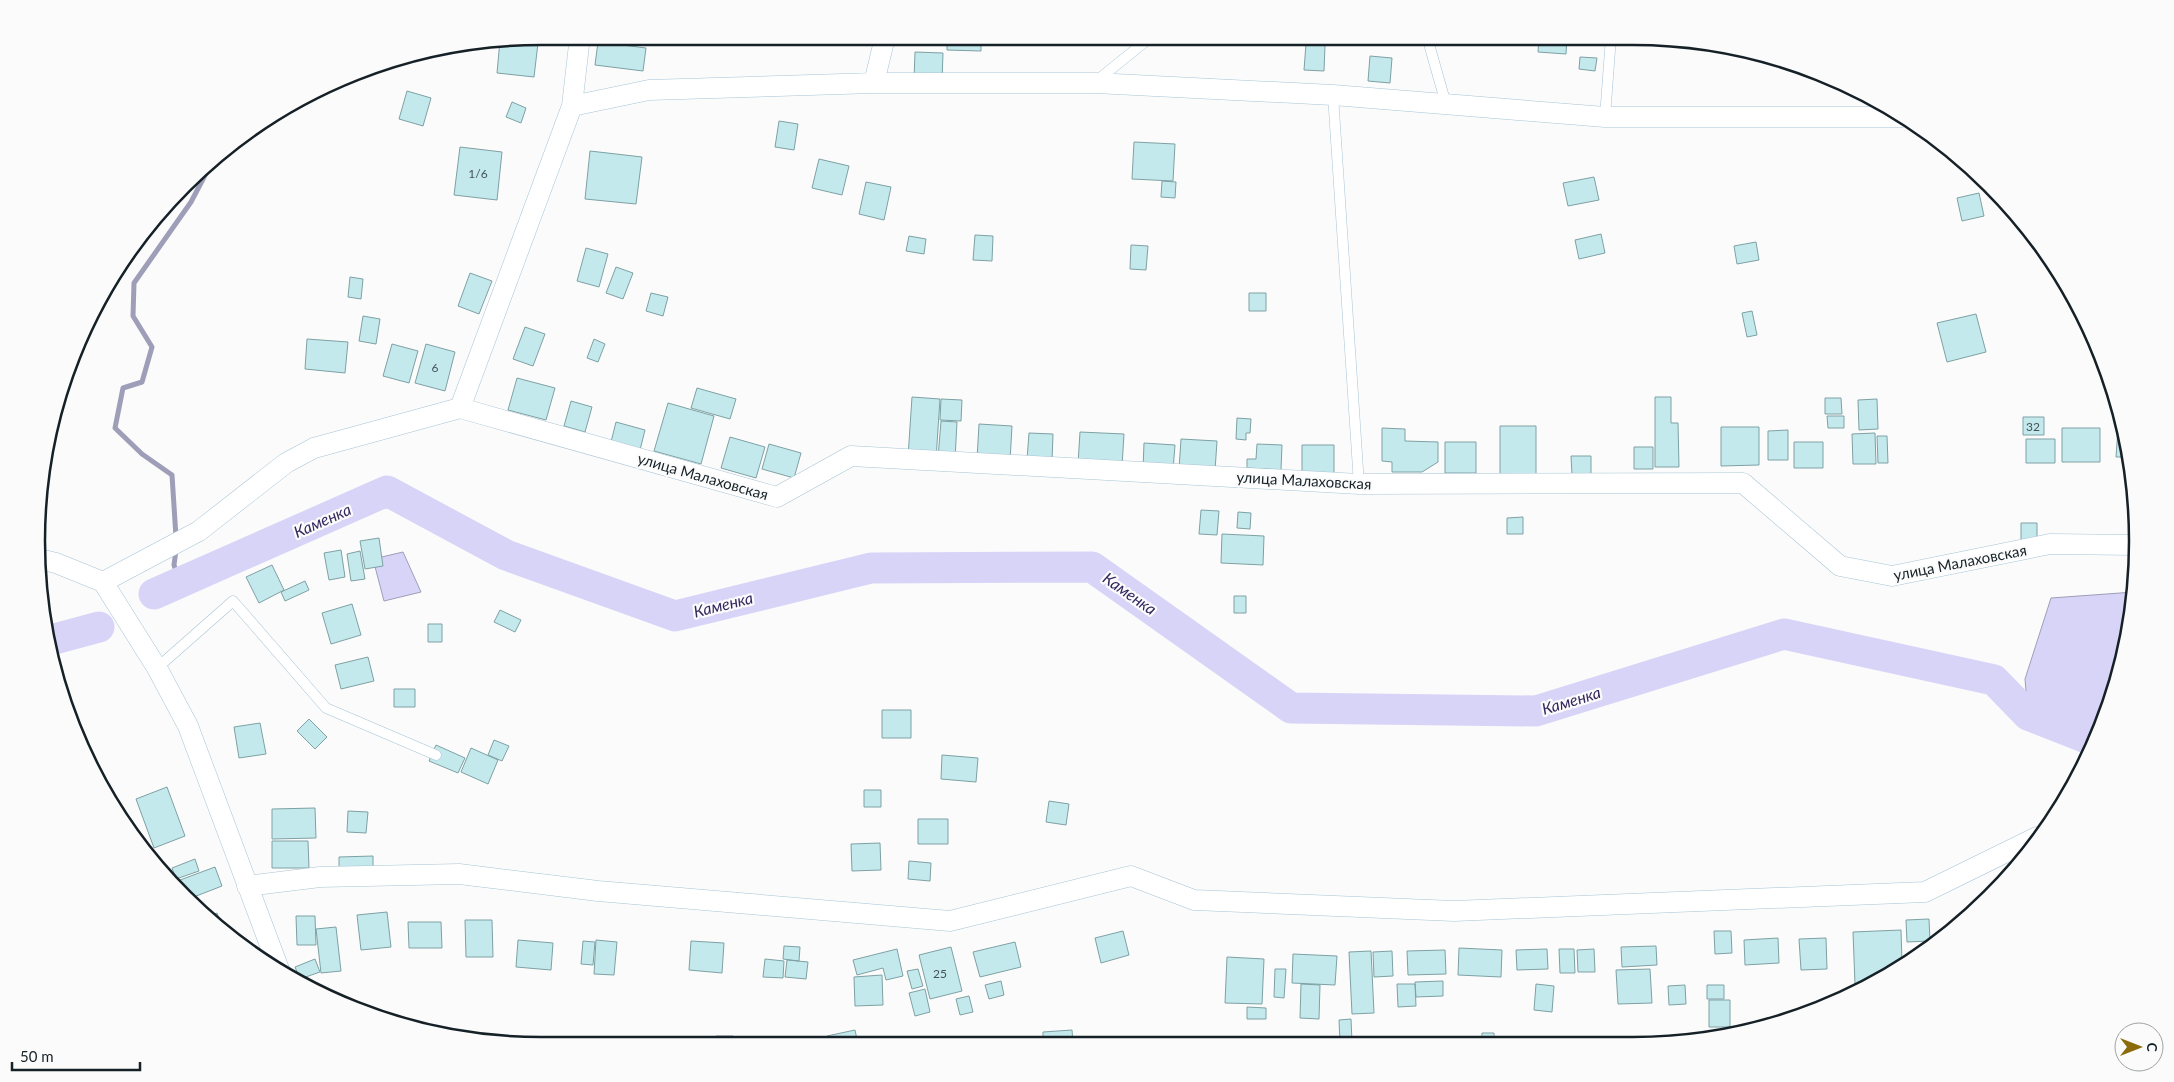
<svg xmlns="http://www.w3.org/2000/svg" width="2174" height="1082" viewBox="0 0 2174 1082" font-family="Lato,sans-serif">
<rect width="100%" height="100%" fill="#fbfbfb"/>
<path fill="#d8d4f8" stroke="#9e9eb9" d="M403,552L421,592L384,601L373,559Z
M2134,592L2121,671L2095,739L2084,737L2028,715L2025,679L2051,598Z"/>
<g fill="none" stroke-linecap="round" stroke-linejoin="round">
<path stroke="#9e9eb9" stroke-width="5" d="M176,537L172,475L142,454L115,428L123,388L142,382L152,347L133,316L134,283L191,202L213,160
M176,550L174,565L180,583"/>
<path stroke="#d8d4f8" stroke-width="31" d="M154,594L387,491L506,555L675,616L871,568L1092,567L1291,708L1536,711L1784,634L1994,680L2028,715L2084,737L2095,739
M47,641L99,627"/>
</g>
<path fill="#c4e9ec" stroke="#7ea1a4" d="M947,37H981V51L947,50Z
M1539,37H1567L1566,54L1538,52Z
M508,39L538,43L534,77L497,73L500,40Z
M598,42L646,48L643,71L595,65Z
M1306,44L1325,45L1324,71L1304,70Z
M915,52L943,53L942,81L914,80Z
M1370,56L1392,58L1390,83L1368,81Z
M1580,57L1597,58L1595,71L1579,69Z
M407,91L431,98L423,126L399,119Z
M512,102L526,108L521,123L506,117Z
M779,121L798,124L794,150L775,147Z
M1134,142L1175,144L1173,181L1132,179Z
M460,147L502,152L497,200L454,195Z
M590,151L642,157L636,204L585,199Z
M819,159L849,166L842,195L812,188Z
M1594,177L1599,200L1568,206L1563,183Z
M1162,181L1176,182L1175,198L1161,197Z
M866,182L891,187L884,220L859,214Z
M1979,193L1984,216L1962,221L1957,198Z
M1601,234L1605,253L1579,259L1575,240Z
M975,235L993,236L992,261L973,260Z
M909,236L926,239L924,254L906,251Z
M1756,242L1759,260L1737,264L1734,246Z
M1131,245L1148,246L1146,270L1130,269Z
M586,248L608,254L599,287L577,281Z
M616,267L633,273L623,299L606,293Z
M470,273L492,281L479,314L458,306Z
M350,277L363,279L361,299L348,297Z
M651,293L668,297L663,316L646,311Z
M1249,293H1266V311H1249Z
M1752,311L1757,335L1747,337L1742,313Z
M1976,314L1986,352L1947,362L1937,323Z
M363,316L380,319L376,344L359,341Z
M525,327L545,334L533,366L513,359Z
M307,339L348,342L345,373L305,369Z
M594,339L605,344L598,362L587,358Z
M392,344L418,351L409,383L383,376Z
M426,344L455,352L445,391L415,383Z
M517,378L555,388L546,420L508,410Z
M697,388L736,399L730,419L691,408Z
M912,397L940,399L936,459L908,457Z
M1655,397H1671V423H1678L1679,467H1655Z
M2115,397L2121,420H2114Z
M1825,398H1841L1842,414H1825Z
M941,399L962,400L961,421L940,420Z
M1877,399L1878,429L1859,430L1858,400Z
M571,401L592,407L585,432L564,426Z
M668,403L714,416L701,464L654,451Z
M1827,416H1844V428H1828Z
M2023,417H2044V435H2023Z
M1237,418L1251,419L1250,433H1246V440L1236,439Z
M941,421L957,422L955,459L938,458Z
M616,422L645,430L640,450L611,442Z
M979,424L1012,426L1010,461L977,459Z
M1500,426H1536V475H1500Z
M1721,427H1759V465L1721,466Z
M1382,428L1405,429V441L1438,442V462L1422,472H1392V462L1382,461Z
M2062,428H2100V462H2062Z
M2118,429H2123L2129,457H2116Z
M1788,430V460H1768V431Z
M1080,432L1124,434L1122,466L1078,464Z
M1029,433L1053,434L1052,461L1027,460Z
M1875,433L1876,464H1853L1852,434Z
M1877,436H1887L1888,463H1878Z
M730,437L765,447L756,478L721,468Z
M1181,439L1217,441L1215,471L1179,469Z
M2026,439H2055V463H2026Z
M1445,442H1476V473H1445Z
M1794,442H1823V468H1794Z
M1144,443L1175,445L1173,470L1143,469Z
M769,444L801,453L794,478L762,469Z
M1257,444L1282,445L1281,470L1247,468V459H1256Z
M1302,445H1334V474H1302Z
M1634,447H1653V469H1634Z
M1571,456H1591V474L1572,475Z
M1201,510L1219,511L1217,535L1199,534Z
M1238,512L1251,513L1250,529L1237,528Z
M1523,517V534H1507V518Z
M2021,523H2037V543H2021Z
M1222,534L1264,536L1263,565L1221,563Z
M379,538L383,566L365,569L360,541Z
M341,550L345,577L329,580L324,553Z
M360,551L365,579L351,581L347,554Z
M272,565L284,590L259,603L246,577Z
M305,581L309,590L285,601L281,592Z
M1234,596H1246V613H1234Z
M352,604L361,635L331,644L322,613Z
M500,610L521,620L515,632L494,622Z
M428,624H442V642H428Z
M368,657L374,681L341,689L335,665Z
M394,689H415V707H394Z
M882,710H911V738H882Z
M75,717L81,744L71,718Z
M309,719L327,737L315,749L297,731Z
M260,723L266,754L239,758L234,727Z
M494,740L509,746L502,761L488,755Z
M436,745L465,758L458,773L429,761Z
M471,748L498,760L488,784L461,772Z
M942,755L978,758L976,782L941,779Z
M167,787L185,836L154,848L136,799Z
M864,790H881V807H864Z
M1049,801L1069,804L1066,825L1046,822Z
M315,808L316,838L272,839V809Z
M348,811L368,812L366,833L347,832Z
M918,819H948V844H918Z
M272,841H308L309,868H272Z
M880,843L881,870L852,871L851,844Z
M373,856V876H339V857Z
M195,859L199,871L176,879L172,868Z
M909,861L931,863L930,881L908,879Z
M215,867L222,886L186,900L172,883Z
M387,912L391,947L361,950L357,915Z
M217,913L223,930L207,917Z
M296,916H315L316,945H297Z
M1929,919L1930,941L1907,942L1906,920Z
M465,920H492L493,957H466Z
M408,922H441L442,948H409Z
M336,927L341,971L321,973L316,929Z
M1901,930L1902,963L1868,983L1855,984L1853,932Z
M1123,931L1129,955L1101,963L1095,938Z
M1714,931H1731L1732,953L1715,954Z
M1778,938L1779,963L1745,965L1744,940Z
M1826,938L1827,969L1801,970L1799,939Z
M518,940L553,943L551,970L516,967Z
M596,940L617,942L614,975L594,974Z
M583,941L595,942L593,965L581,964Z
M691,941L724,943L722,973L689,970Z
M1015,942L1021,967L980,977L973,952Z
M784,946L800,947L799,961L783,959Z
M1656,946L1657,965L1622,967L1621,947Z
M951,947L962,991L930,999L919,955Z
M1459,948L1502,950L1501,977L1458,975Z
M897,949L903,976L886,980L883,968L857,975L853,960Z
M1547,949L1548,969L1517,970L1516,950Z
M1559,949H1574L1575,973H1560Z
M1594,949L1595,972H1578L1577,950Z
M1445,950L1446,974L1408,975L1407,951Z
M1371,951L1374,1013L1352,1014L1349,952Z
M1392,951L1393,976L1374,977L1373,952Z
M1293,954L1337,956L1335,985L1292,983Z
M1227,957L1264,959L1262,1004L1225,1003Z
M315,959L320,972L300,979L295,967Z
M765,959L784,961L783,978L763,977Z
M787,960L808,962L806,979L785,977Z
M918,969L923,986L912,989L907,971Z
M1275,969H1286L1284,998L1274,997Z
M1650,969L1652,1003L1618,1004L1616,970Z
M882,975L883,1005L855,1006L854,977Z
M1001,981L1004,995L989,999L985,985Z
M1443,981V996L1416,997L1415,982Z
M1301,984L1320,985L1319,1019L1300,1018Z
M1397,984H1415L1416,1006L1398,1007Z
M1536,984L1554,986L1552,1012L1534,1010Z
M1685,985L1686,1004L1669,1005L1668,986Z
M1707,985H1724V999H1707Z
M925,989L930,1012L915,1016L909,993Z
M969,996L973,1012L960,1015L956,999Z
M1709,1000H1730V1027H1709Z
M1247,1007L1266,1008V1019H1247Z
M1351,1019L1352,1042H1340L1339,1020Z
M855,1030L858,1044H829L827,1036Z
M1072,1030L1073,1043H1053V1038L1043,1039V1032Z
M1482,1033H1494V1042H1482Z
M716,1036H733V1044H716Z"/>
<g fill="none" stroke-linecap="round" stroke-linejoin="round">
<g stroke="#a8c4d5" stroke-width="11">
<path id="lane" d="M1427,37L1446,104
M1095,82L1151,37
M1333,95L1359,484
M1605,117L1611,37
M157,668L233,601L326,708L436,755"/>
</g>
<g stroke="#a8c4d5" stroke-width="21">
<path id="street" d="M874,83L885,37
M572,106L580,36
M460,408L777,497L851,456L1359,484L1743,483L1840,566L1892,576L2050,544L2136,545
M39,559L56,563L103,582
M103,582L199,531L286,463L314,448L460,408L572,106L649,90L874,83H1095L1333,95L1605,117H1902
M103,582L157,668L188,726L280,972
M247,886L320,877L459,874L598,891L950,921L1131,876L1194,900L1454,911L1925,892L2037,837"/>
</g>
<use href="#lane" stroke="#fff" stroke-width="10"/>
<use href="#street" stroke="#fff" stroke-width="20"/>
</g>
<g text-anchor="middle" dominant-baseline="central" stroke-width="4.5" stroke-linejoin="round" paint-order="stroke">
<g font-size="12" fill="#425358">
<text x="478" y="173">1/6</text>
<text x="435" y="367">6</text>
<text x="2033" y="426">32</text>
<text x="940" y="973">25</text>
</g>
<g font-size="15" fill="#162127" stroke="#fbfbfb">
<text transform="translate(703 476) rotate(16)">улица Малаховская</text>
<text transform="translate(1304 480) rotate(3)">улица Малаховская</text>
<text transform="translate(1960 562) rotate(-11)">улица Малаховская</text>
</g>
<g font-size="16" font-style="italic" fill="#33275d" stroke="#fbfbfb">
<text transform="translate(322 520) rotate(-24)">Каменка</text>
<text transform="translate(1130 593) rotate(35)">Каменка</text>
<text transform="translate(723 604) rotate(-14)">Каменка</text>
<text transform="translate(1571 700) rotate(-17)">Каменка</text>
</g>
</g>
<path d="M0 0H2174V1082H0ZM541 45H1633A496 496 0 0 1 2129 541V541A496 496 0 0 1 1633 1037H541A496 496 0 0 1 45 541V541A496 496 0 0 1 541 45Z" fill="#fbfbfb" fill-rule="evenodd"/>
<path fill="none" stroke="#162127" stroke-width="2.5" d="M541 45H1633A496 496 0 0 1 2129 541V541A496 496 0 0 1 1633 1037H541A496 496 0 0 1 45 541V541A496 496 0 0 1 541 45Z"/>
<g transform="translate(2139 1047) rotate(90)"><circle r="24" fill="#fbfbfb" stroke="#9fa4a6"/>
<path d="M0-4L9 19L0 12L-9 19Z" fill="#8b6b0b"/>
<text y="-8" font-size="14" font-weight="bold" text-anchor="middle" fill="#162127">С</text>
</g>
<path d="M12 1062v8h128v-8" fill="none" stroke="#162127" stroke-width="2.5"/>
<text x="20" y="1062" font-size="15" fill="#162127" stroke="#fbfbfb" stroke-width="4" paint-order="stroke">50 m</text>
</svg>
